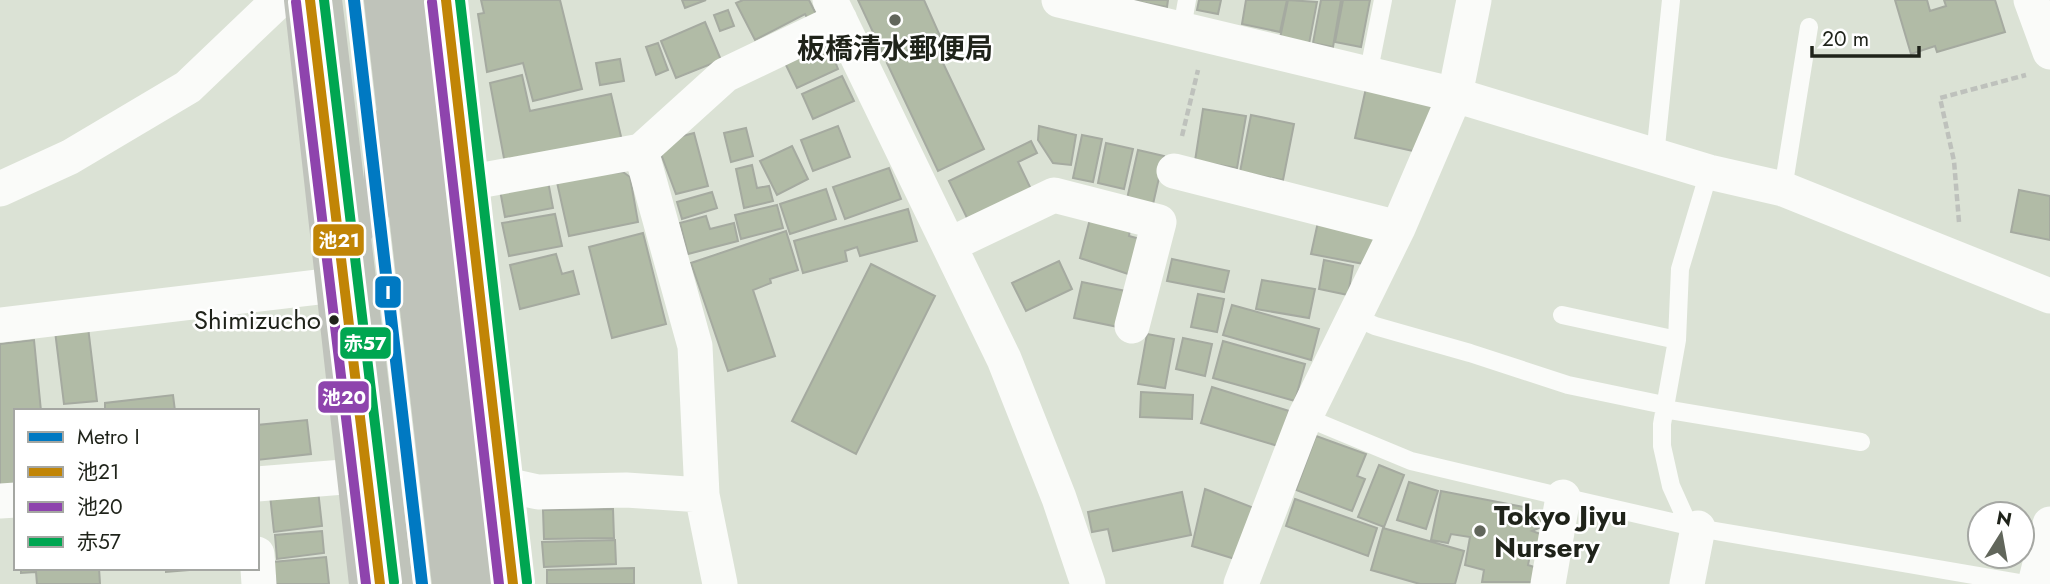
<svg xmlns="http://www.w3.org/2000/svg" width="2050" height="584" viewBox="0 0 2050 584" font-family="Jost,'Noto Sans JP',sans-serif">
<rect width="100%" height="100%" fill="#dbe2d5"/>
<path fill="#b1bba6" stroke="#a5aaa0" stroke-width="2" d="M481,0H560L582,89L533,101L523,63L487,72L478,14L484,13Z
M682,0H706L685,8Z
M743,0H809L817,16L809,21L805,14L755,40L736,3Z
M858,0H924L940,36L886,60Z
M1128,0H1168L1167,7Z
M1199,0H1221L1218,14L1197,10Z
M1246,0H1287L1280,32L1242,24Z
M1288,0L1317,2L1309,44L1280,38Z
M1321,0H1341L1333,47L1313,43Z
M1343,0H1370L1361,47L1335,42Z
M1895,0H1927L1930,11L1946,6L1944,0H1995L2005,32L1937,52L1935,46L1911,54Z
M728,10L734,26L720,31L714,15Z
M705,22L721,60L676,78L661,41Z
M933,42L984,149L938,171L887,63Z
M658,43L668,70L656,75L646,47Z
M828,44L838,69L797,88L785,63Z
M620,59L624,81L600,85L596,63Z
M522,75L530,111L611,94L623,145L506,169L490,83Z
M842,76L854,101L813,119L802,94Z
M1366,88L1433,103L1422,153L1355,138Z
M1203,109L1246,116L1237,168L1195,161Z
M1251,115L1294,124L1283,180L1240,172Z
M838,126L850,157L813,171L801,140Z
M1039,126L1076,135L1071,165L1053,163L1038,140Z
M746,128L753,156L731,162L724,133Z
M694,133L708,186L676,194L661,154L679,137Z
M1082,135L1102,139L1093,182L1073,178Z
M1031,141L1037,153L1018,162L1031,189L968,220L949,181Z
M1106,143L1133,149L1124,189L1098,183Z
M792,146L808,179L777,195L760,161Z
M1138,150L1164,156L1153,204L1127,199Z
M752,165L757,188L769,186L773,201L744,208L736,169Z
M889,168L901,199L845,219L833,187Z
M623,172L630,177L638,222L569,236L556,178Z
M547,176L553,208L505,217L499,185Z
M826,189L836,219L790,234L780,204Z
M2019,190L2050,196V240L2011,232Z
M712,192L717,208L682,219L677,202Z
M777,205L783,228L741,239L735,215Z
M908,209L917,241L860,256L857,247L845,251L847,261L803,273L794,241Z
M555,214L562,246L509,256L502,223Z
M706,216L710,229L734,223L738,241L688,254L680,223Z
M1090,219L1130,229L1129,236L1140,239L1131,275L1080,258Z
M1318,222L1375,234L1369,265L1311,254Z
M786,231L798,270L770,279L771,283L753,290L775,356L728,371L691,263Z
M643,233L666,324L612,338L589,247Z
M556,254L562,274L573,271L579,294L520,309L510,265Z
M1172,259L1229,271L1224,292L1167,281Z
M1324,260L1353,266L1348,295L1319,289Z
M1059,261L1072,289L1026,311L1012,283Z
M871,264L935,296L856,454L792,421Z
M1262,280L1315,289L1309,318L1256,309Z
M1082,282L1126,291L1118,327L1074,318Z
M1198,294L1224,299L1217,332L1191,327Z
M1232,305L1319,329L1311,360L1223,335Z
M88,327L97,401L64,404L55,331Z
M1147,334L1174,339L1165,388L1138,384Z
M1183,338L1212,344L1205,376L1176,369Z
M34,340L41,411H16V485L0,487V344Z
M1223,341L1305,364L1295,401L1213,378Z
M1212,387L1289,411L1278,446L1201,423Z
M1141,392L1193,395L1192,419L1140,417Z
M173,395L175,411H105V403Z
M307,420L311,454L257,460V425Z
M1316,436L1366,454L1357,476L1365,479L1352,511L1296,490Z
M1379,465L1404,475L1384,527L1358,517Z
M1409,482L1438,491L1426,529L1397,520Z
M1205,489L1254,508L1235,559L1192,546Z
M318,490L322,526L274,532L270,495Z
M1441,491L1524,507L1523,514L1543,516L1541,527L1532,531L1543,535L1540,549L1531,550L1528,565L1537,568L1534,582H1482L1484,570L1465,565L1470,537L1451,534L1448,543L1431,540Z
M1182,492L1191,535L1113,551L1108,529L1092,532L1088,512Z
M1295,499L1377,528L1368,556L1286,526Z
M613,509L614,538L544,539L543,510Z
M1383,528L1464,551L1455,584H1420L1371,570Z
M322,531L324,553L277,559L275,535Z
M615,540L616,564L544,567L542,542Z
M326,557L329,584H276L273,562Z
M21,568H99L100,584H37L36,572L21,573Z
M166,568H214L166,572Z
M634,568V584H547V570Z"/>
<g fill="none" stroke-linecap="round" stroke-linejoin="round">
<path stroke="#bec1bc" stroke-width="4.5" stroke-dasharray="7 3.5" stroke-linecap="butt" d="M1182,136L1198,70
M1959,222L1954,161L1940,98L2026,75"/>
<path stroke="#fafbf9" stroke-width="18" d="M1182,28L1187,0
M1368,75L1383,0
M1655,156L1671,0
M1783,189L1809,27
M1562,315L1677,340
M1355,317L1375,326L1470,353L1568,385L1664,405
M1664,409L1861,442
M1305,417L1411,461L1563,497L1698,528L2026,584
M1689,526L1671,486L1662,446V424L1677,340L1680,269L1709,172"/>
<path stroke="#fafbf9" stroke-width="35" d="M830,0L1004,359L1059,498L1088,584
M1059,0L1455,95L1709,172L1783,189L2050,296
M2031,0L2050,52
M1174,171L1398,228
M467,183L641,151
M0,189L70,157L188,87L279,0
M949,245L1054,195L1159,222L1132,326
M0,325L335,285
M257,484L356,476
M501,484L538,492L626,490L702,495
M0,501L16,500
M257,554L259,584
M720,584L702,495L695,346L641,151L725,75L840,20
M1241,584L1305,417L1398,228L1455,95L1474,0
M1548,584L1563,497
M1687,584L1698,528
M2035,584L2050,524"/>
<path stroke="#c0c3bc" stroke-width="38" d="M303,0L368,584
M446,0L513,584
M335,255C377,194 390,212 380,129"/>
<path stroke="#bfc3ba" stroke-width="38" d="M323,0L394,584
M383,0L451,584
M421,0L486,584"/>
<g stroke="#fff" stroke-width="16">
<path id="bus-1" d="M310,0L380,584
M446,0L513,584"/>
</g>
<g stroke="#fff" stroke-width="16">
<path id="bus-2" d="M296,2L366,584
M432,2L499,584"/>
</g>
<g stroke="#fff" stroke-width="16">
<path id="bus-3" d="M324,0L394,582
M460,0L527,582"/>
</g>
<use href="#bus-1" stroke="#c18506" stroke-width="10"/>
<use href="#bus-2" stroke="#8e44ad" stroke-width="10"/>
<use href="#bus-3" stroke="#00a651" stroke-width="10"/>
<g stroke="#fff" stroke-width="18">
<path id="metro-1" d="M354,0L422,584"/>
</g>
<use href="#metro-1" stroke="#0079c2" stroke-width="12"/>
</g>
<g fill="#61665b" stroke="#fff" stroke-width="2.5">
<circle cx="895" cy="20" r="7"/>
<circle cx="1480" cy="531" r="7"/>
</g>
<circle fill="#1f231a" stroke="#fff" stroke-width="2.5" cx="334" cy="320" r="6"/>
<g text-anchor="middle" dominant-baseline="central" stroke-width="5" stroke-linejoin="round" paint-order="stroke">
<g font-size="26" fill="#1f231a" stroke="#fff" text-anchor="end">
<text x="321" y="320">Shimizucho</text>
</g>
<g font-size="28" font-weight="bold" fill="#1f231a" stroke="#fff">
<text x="895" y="48">板橋清水郵便局</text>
<text x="1494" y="515" text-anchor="start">Tokyo Jiyu<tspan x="1494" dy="32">Nursery</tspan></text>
</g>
</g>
<g stroke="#fff" stroke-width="2.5">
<rect x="312" y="223" width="53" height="34" rx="7" fill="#c18506"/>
<rect x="374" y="275" width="28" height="34" rx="7" fill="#0079c2"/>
<rect x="339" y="326" width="53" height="34" rx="7" fill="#00a651"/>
<rect x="317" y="380" width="53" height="34" rx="7" fill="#8e44ad"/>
</g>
<g font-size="19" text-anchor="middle" font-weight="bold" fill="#fff">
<text x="339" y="247">池21</text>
<text x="388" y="299">I</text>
<text x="365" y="350">赤57</text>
<text x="344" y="404">池20</text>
</g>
<rect x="14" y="409" width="245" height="161" fill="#ffffff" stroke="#a5a7a3" stroke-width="2"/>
<rect x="28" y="432" width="35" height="10" fill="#0079c2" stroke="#a5a7a3" stroke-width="2"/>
<text x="77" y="444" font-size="21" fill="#1f231a">Metro I</text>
<rect x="28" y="467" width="35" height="10" fill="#c18506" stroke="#a5a7a3" stroke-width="2"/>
<text x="77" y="479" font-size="21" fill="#1f231a">池21</text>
<rect x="28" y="502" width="35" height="10" fill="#8e44ad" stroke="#a5a7a3" stroke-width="2"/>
<text x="77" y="514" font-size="21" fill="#1f231a">池20</text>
<rect x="28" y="537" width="35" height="10" fill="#00a651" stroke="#a5a7a3" stroke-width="2"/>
<text x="77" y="549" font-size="21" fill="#1f231a">赤57</text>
<g transform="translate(2001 535) rotate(11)"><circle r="33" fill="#ffffff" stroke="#a5a7a3" stroke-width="2"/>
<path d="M0-5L12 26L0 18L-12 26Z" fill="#61665b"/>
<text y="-10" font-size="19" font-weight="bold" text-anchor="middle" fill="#1f231a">N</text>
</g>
<path d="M1812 46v10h107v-10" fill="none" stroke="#1f231a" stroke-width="3.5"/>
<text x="1822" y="46" font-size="21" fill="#1f231a" stroke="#ffffff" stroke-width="5" paint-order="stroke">20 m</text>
</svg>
